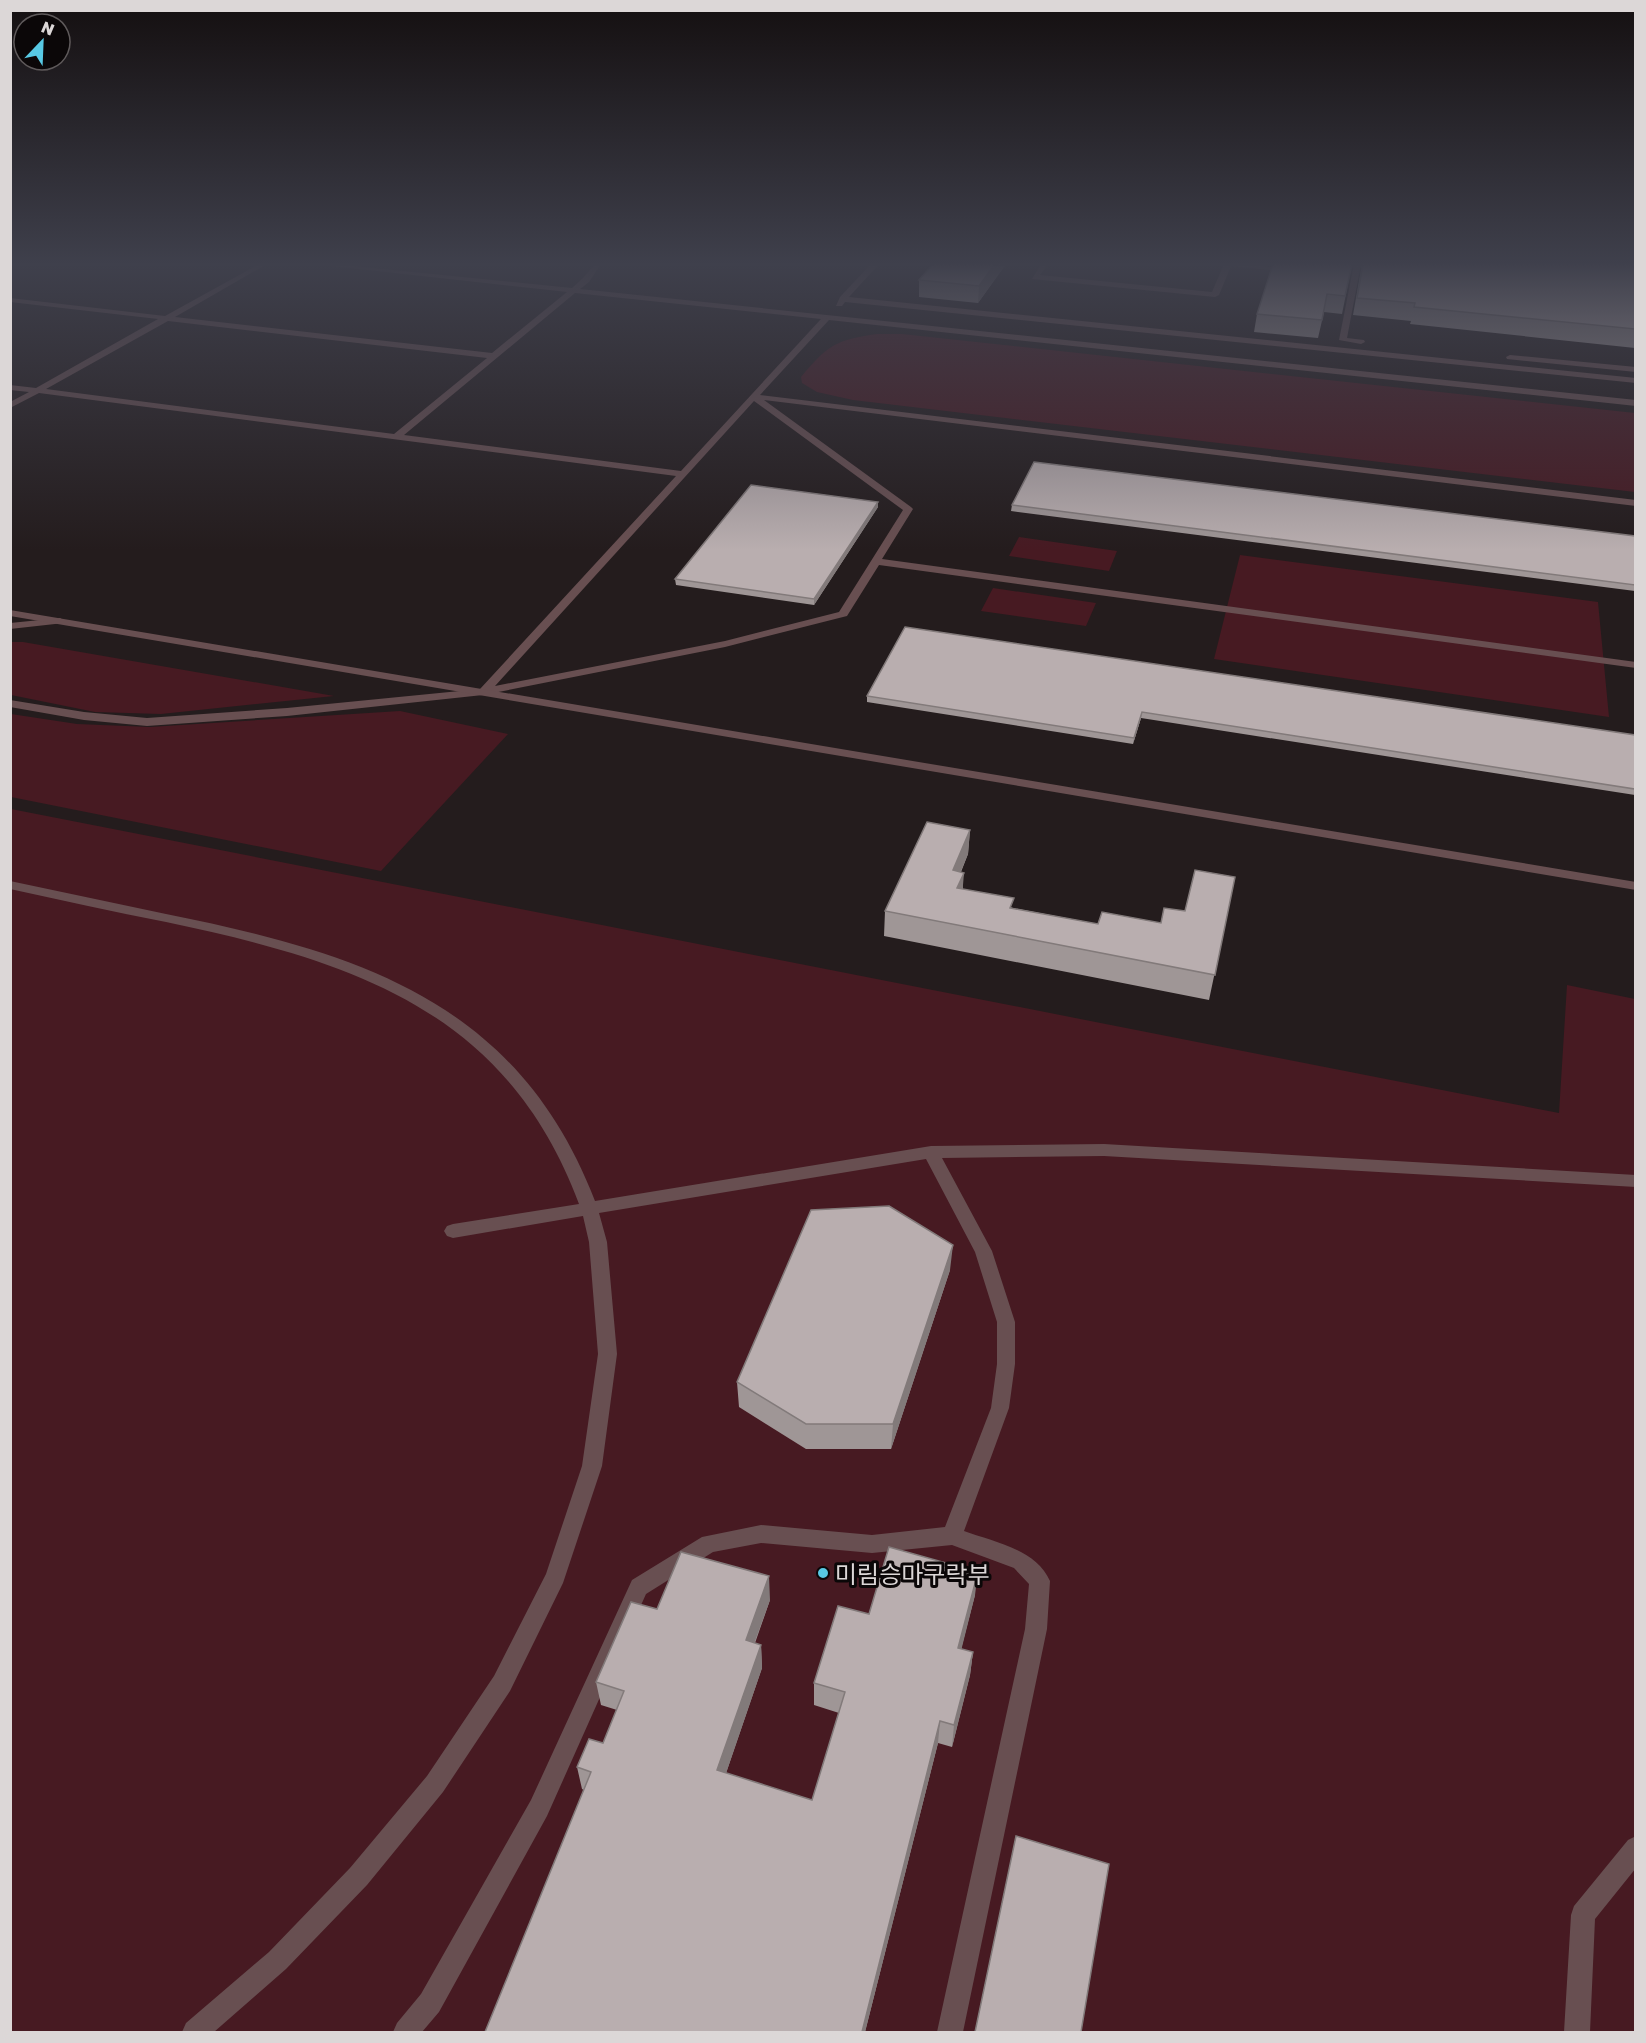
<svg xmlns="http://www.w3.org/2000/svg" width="1646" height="2043" viewBox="0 0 1646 2043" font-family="'Golos Text','Noto Sans KR',sans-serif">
<rect width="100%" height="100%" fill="#241c1d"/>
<path fill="#471a22" d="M877,334H902L1635,413V492L853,400L817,392L802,383L801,377C828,345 835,340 877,334Z
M1019,537L1117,551L1109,571L1009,556Z
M1240,555L1598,602L1609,717L1214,659Z
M993,588L1096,603L1086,626L981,611Z
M11,642H23L334,696L161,714L95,712L11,695Z
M400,711L508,734L381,871L11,797V714L77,724L150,727Z
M11,809L1559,1113L1567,985L1635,999V2032H11Z"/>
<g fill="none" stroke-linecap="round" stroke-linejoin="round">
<path fill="#684f51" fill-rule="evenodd" d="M259,264H267L175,317L492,353L567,292L313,264H333L572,288L583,278L595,264H601L589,282L580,289L1636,400V406L829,320L760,395L1636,500V506L764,400L911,507L913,509L882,559L1636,662V668L879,565L847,616L725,647L483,695L287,716L147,726L84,720L10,707V700L84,712L147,718L287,708L480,689L676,476L39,393L10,408V402L29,392L10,390V385L36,388L158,319L10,302V298L165,316ZM575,293L821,319L681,471L404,435ZM168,321L487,358L394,434L46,389ZM754,401L903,510L839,612L725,641L495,686Z
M871,264H879L849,297L1636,378V383L845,302L842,306H836L840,297Z
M1041,264H1048L1040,275L1212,292L1224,264H1245L1294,270L1290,272L1231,266L1219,295L1215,297L1032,279Z
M1354,264H1361L1347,338L1364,340L1365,342L1361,344L1339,340Z
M1510,355L1636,367V372L1507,359L1506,357Z
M60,618L65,621L64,623L10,629V623Z
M10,881C62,892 114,903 166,914C359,953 518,1001 595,1201L931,1146L1104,1144L1636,1175V1187L1104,1156L942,1158L992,1251L1015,1322V1364L1009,1408L964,1531C994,1542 1036,1549 1050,1581L1047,1629L963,2032H937L1025,1629L1029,1584L1014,1568L952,1545L872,1553L761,1543L713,1552L646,1594L547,1816L439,2012L422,2032H393L397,2023L421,1994L531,1800L632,1580L702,1537L761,1525L872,1535L945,1527L991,1408L997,1364V1322L975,1252L926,1159L599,1213L607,1242L617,1354L602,1466L563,1583L510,1691L443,1792L367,1885L286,1969L214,2032H182L186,2023L269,1952L350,1868L427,1776L494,1676L546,1574L582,1466L598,1354L589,1242L583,1216L453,1238L447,1236L444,1231L447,1226L453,1224L579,1204C507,1010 352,961 166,922C114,912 62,900 10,889Z
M1636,1836V1868L1595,1919L1590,2032H1564L1571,1915L1574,1906L1628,1840Z"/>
<path fill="#684f51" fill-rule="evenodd" d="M10,610L1636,882V890L10,616Z"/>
</g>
<path fill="#9f9696" d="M1006,264L978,303L919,297V280Z
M1273,264H1352L1342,314L1324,312L1318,338L1254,332L1257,314Z
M1362,264H1635V348L1410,324L1411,321L1353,315Z
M878,502V507L814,605L676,585L675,579Z
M1012,505L1635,536V591L1011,511Z
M867,696L1635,735V795L1141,718L1133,744L867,702Z
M970,830L968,854L961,872L963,889L1013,908L1098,924L1161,923L1185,911L1235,877L1209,1000L884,936L885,911Z
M950,1270L891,1449H806L739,1407L737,1382Z
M975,1595L961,1649L973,1652L970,1675L952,1747L938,1743L865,2032L584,1790L582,1789L577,1767L603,1743L617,1710L601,1705L596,1682L770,1600L755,1643L761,1645L762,1668L726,1773L812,1800L839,1713L814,1705V1683L869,1614Z"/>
<path fill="#827a7a" d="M995,264H1006L978,303L979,286Z
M878,502V507L814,605V599Z
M1142,712L1141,718L1133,744L1134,738Z
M970,830L968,854L951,895L953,870Z
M964,873L962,897L957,888Z
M953,1245L950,1270L891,1449L893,1424Z
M978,1572L975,1595L956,1671L958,1648Z
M769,1576L770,1600L747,1663L746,1640Z
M761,1645L762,1668L720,1791L717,1770Z
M973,1652L970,1675L952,1747L954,1725Z
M940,1721L938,1743L865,2032H862Z"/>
<path fill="#b9aeaf" stroke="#827a7a" stroke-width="1.5" d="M933,264H995L979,286L919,280Z
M1273,264H1352L1345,296L1327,294L1322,320L1257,314Z
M1363,264H1635V329L1414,307L1415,303L1357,298Z
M1034,462L1635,536V585L1012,505Z
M751,485L878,502L814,599L675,579Z
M905,627L1635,735V789L1142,712L1134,738L867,696Z
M927,822L970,830L953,870L964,873L957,888L1014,898L1010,908L1098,924L1102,912L1161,923L1164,908L1185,911L1195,870L1235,877L1215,975L885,911Z
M889,1206L953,1245L893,1424H806L737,1382L811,1210Z
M889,1547L978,1572L958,1648L973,1652L954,1725L940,1721L862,2032H485L591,1772L577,1767L589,1739L603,1743L624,1691L596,1682L631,1602L657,1609L681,1552L769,1576L746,1640L761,1645L717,1770L812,1800L845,1692L814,1683L838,1606L869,1614Z
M1016,1836L1109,1864L1081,2032H975Z"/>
<linearGradient id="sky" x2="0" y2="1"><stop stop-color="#140f10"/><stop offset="0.48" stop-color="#3f404c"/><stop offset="1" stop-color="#3f404c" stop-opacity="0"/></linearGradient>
<rect width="1646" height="550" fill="url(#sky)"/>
<circle fill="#58c9e4" stroke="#0b0708" stroke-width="2" cx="823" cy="1573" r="6"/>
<g text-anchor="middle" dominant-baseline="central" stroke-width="6" stroke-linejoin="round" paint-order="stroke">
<g font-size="24" fill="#dcd7d7" stroke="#0b0708" text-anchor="start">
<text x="835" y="1573">미림승마구락부</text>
</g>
</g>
<rect width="1646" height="2043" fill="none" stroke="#dcd7d7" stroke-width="24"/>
<g transform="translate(42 42) rotate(23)"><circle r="28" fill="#0b0708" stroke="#5f5a5b" stroke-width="1.5"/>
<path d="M0-4.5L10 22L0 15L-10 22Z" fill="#58c9e4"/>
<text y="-9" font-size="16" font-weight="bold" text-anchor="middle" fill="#dcd7d7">N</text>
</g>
</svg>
